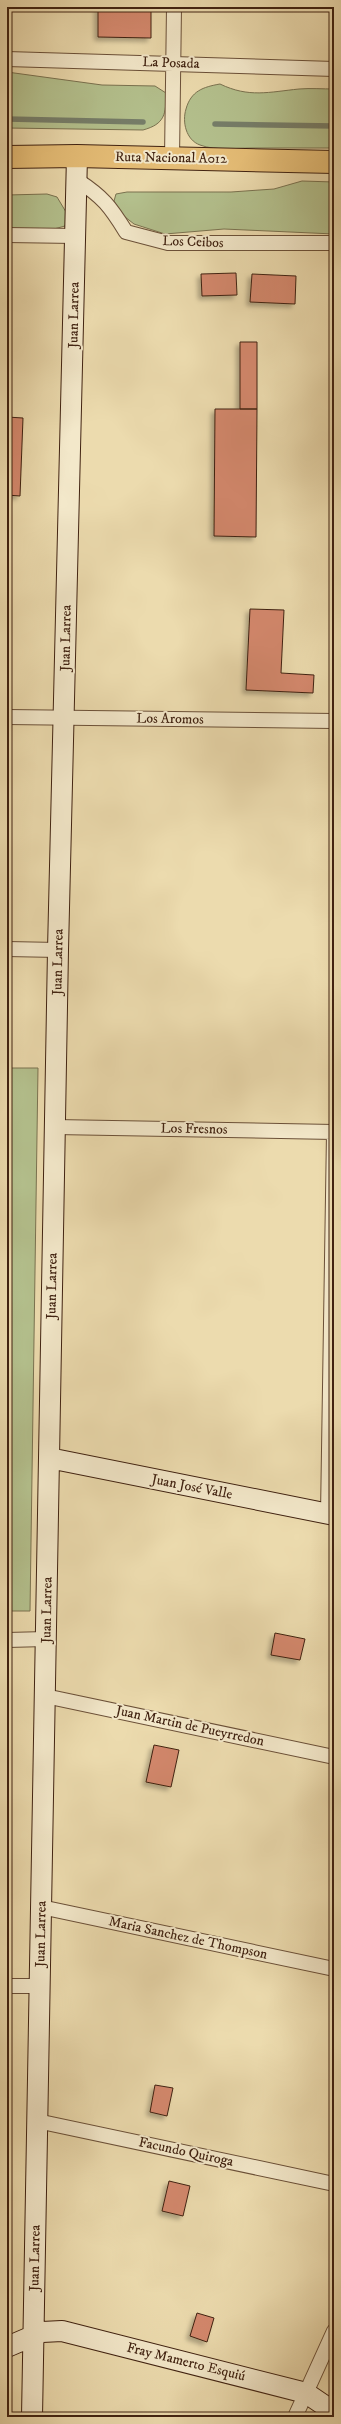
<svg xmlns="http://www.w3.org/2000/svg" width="341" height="2424" viewBox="0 0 341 2424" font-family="'IM FELL DW Pica',serif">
<defs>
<filter id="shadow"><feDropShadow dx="-3.5" dy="3.5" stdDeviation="2" flood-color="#0004"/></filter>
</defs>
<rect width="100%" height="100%" fill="#ecdbae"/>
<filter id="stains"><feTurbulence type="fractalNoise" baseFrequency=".005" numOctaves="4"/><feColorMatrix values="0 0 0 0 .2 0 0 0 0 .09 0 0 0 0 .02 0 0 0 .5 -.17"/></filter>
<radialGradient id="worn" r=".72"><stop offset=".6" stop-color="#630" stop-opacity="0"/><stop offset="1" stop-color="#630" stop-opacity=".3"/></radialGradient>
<path fill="#b4c18e" stroke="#7a7250" d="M7,72L102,85L155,86L166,93C166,114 165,124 143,130L7,128Z
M220,84C249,98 269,92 299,89C311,88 323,89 334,89V148C307,148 279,148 252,148C235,148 216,151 200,145C186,140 182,122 186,109C191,91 203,87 220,84Z
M302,181L334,182V234L224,229L165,234L134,224L120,213L114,201L116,194L127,192H231L274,189Z
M47,194L57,197L69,217L65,226L50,230L7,229V195Z
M7,1068H38L30,1611H7Z"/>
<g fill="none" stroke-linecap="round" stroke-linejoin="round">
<path stroke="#767e6a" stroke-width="5.5" d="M7,119L143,122
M215,124L334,126"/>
</g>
<path fill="#d4886d" stroke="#402211" filter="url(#shadow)" d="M98,7H151V38L98,37Z
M236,273L237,295L202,296L201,274Z
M252,274L296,276L295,304L250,302Z
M240,342H257V409H240Z
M215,409H257L256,537L214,536Z
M7,417L23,418L20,496L7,495Z
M250,609L284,610L281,673L314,675L313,693L246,690Z
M275,1633L305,1639L300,1660L271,1655Z
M154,1745L179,1750L171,1787L146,1782Z
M155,2085L173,2088L167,2116L150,2112Z
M169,2181L190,2186L183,2216L162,2211Z
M197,2313L214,2318L207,2342L190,2336Z"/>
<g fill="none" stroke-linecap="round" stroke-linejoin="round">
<g stroke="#6b5038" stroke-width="16">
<path id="street" d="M7,59L334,69
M172,158L174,7
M77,180C103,197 110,206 126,232L168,243H334
M7,235L75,236
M7,717L334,721
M7,949L58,950
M55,1127L334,1132
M328,1514L334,1133
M7,1640L46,1639
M45,1696L334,1757
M41,1907L334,1969
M7,1986H40
M37,2121L334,2184
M295,2417L334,2331"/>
</g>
<g stroke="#402211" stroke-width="22">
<path id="secondary" d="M49,1458L334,1515
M7,2347L42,2332L62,2331L306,2393L334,2412
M32,2417L58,950L77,156"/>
</g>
<g stroke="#402211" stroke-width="24">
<path id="highway" d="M7,157L77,156L334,162"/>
</g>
<use href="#street" stroke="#f3e8ca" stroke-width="14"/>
<use href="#secondary" stroke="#f3e8ca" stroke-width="20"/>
<use href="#highway" stroke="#e6be77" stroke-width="22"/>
</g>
<g text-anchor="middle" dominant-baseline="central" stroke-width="4" stroke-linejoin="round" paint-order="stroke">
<g font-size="14" fill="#402211" stroke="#f3e8ca">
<text transform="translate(171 63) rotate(2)">La Posada</text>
<text transform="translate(171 158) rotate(1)">Ruta Nacional A012</text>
<text transform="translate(193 242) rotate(2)">Los Ceibos</text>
<text transform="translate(74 315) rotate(-89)">Juan Larrea</text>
<text transform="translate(66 638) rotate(-89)">Juan Larrea</text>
<text transform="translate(170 719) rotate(1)">Los Aromos</text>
<text transform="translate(58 962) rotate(-89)">Juan Larrea</text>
<text transform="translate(194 1129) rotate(1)">Los Fresnos</text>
<text transform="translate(52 1286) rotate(-89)">Juan Larrea</text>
<text transform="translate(192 1487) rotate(11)">Juan José Valle</text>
<text transform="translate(47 1610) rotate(-89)">Juan Larrea</text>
<text transform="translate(190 1726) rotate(12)">Juan Martin de Pueyrredon</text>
<text transform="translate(41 1934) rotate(-89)">Juan Larrea</text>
<text transform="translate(188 1938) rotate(12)">Maria Sanchez de Thompson</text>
<text transform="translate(186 2152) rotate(12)">Facundo Quiroga</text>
<text transform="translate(35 2258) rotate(-89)">Juan Larrea</text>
<text transform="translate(186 2362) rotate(14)">Fray Mamerto Esquiú</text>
</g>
</g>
<rect width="341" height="2424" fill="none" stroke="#ecdbae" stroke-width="24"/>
<rect x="8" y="8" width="325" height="2408" fill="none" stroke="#402211" stroke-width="2"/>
<rect x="12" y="12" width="317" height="2400" fill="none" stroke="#402211"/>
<rect width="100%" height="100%" filter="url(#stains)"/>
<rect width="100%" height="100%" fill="url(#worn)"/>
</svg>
